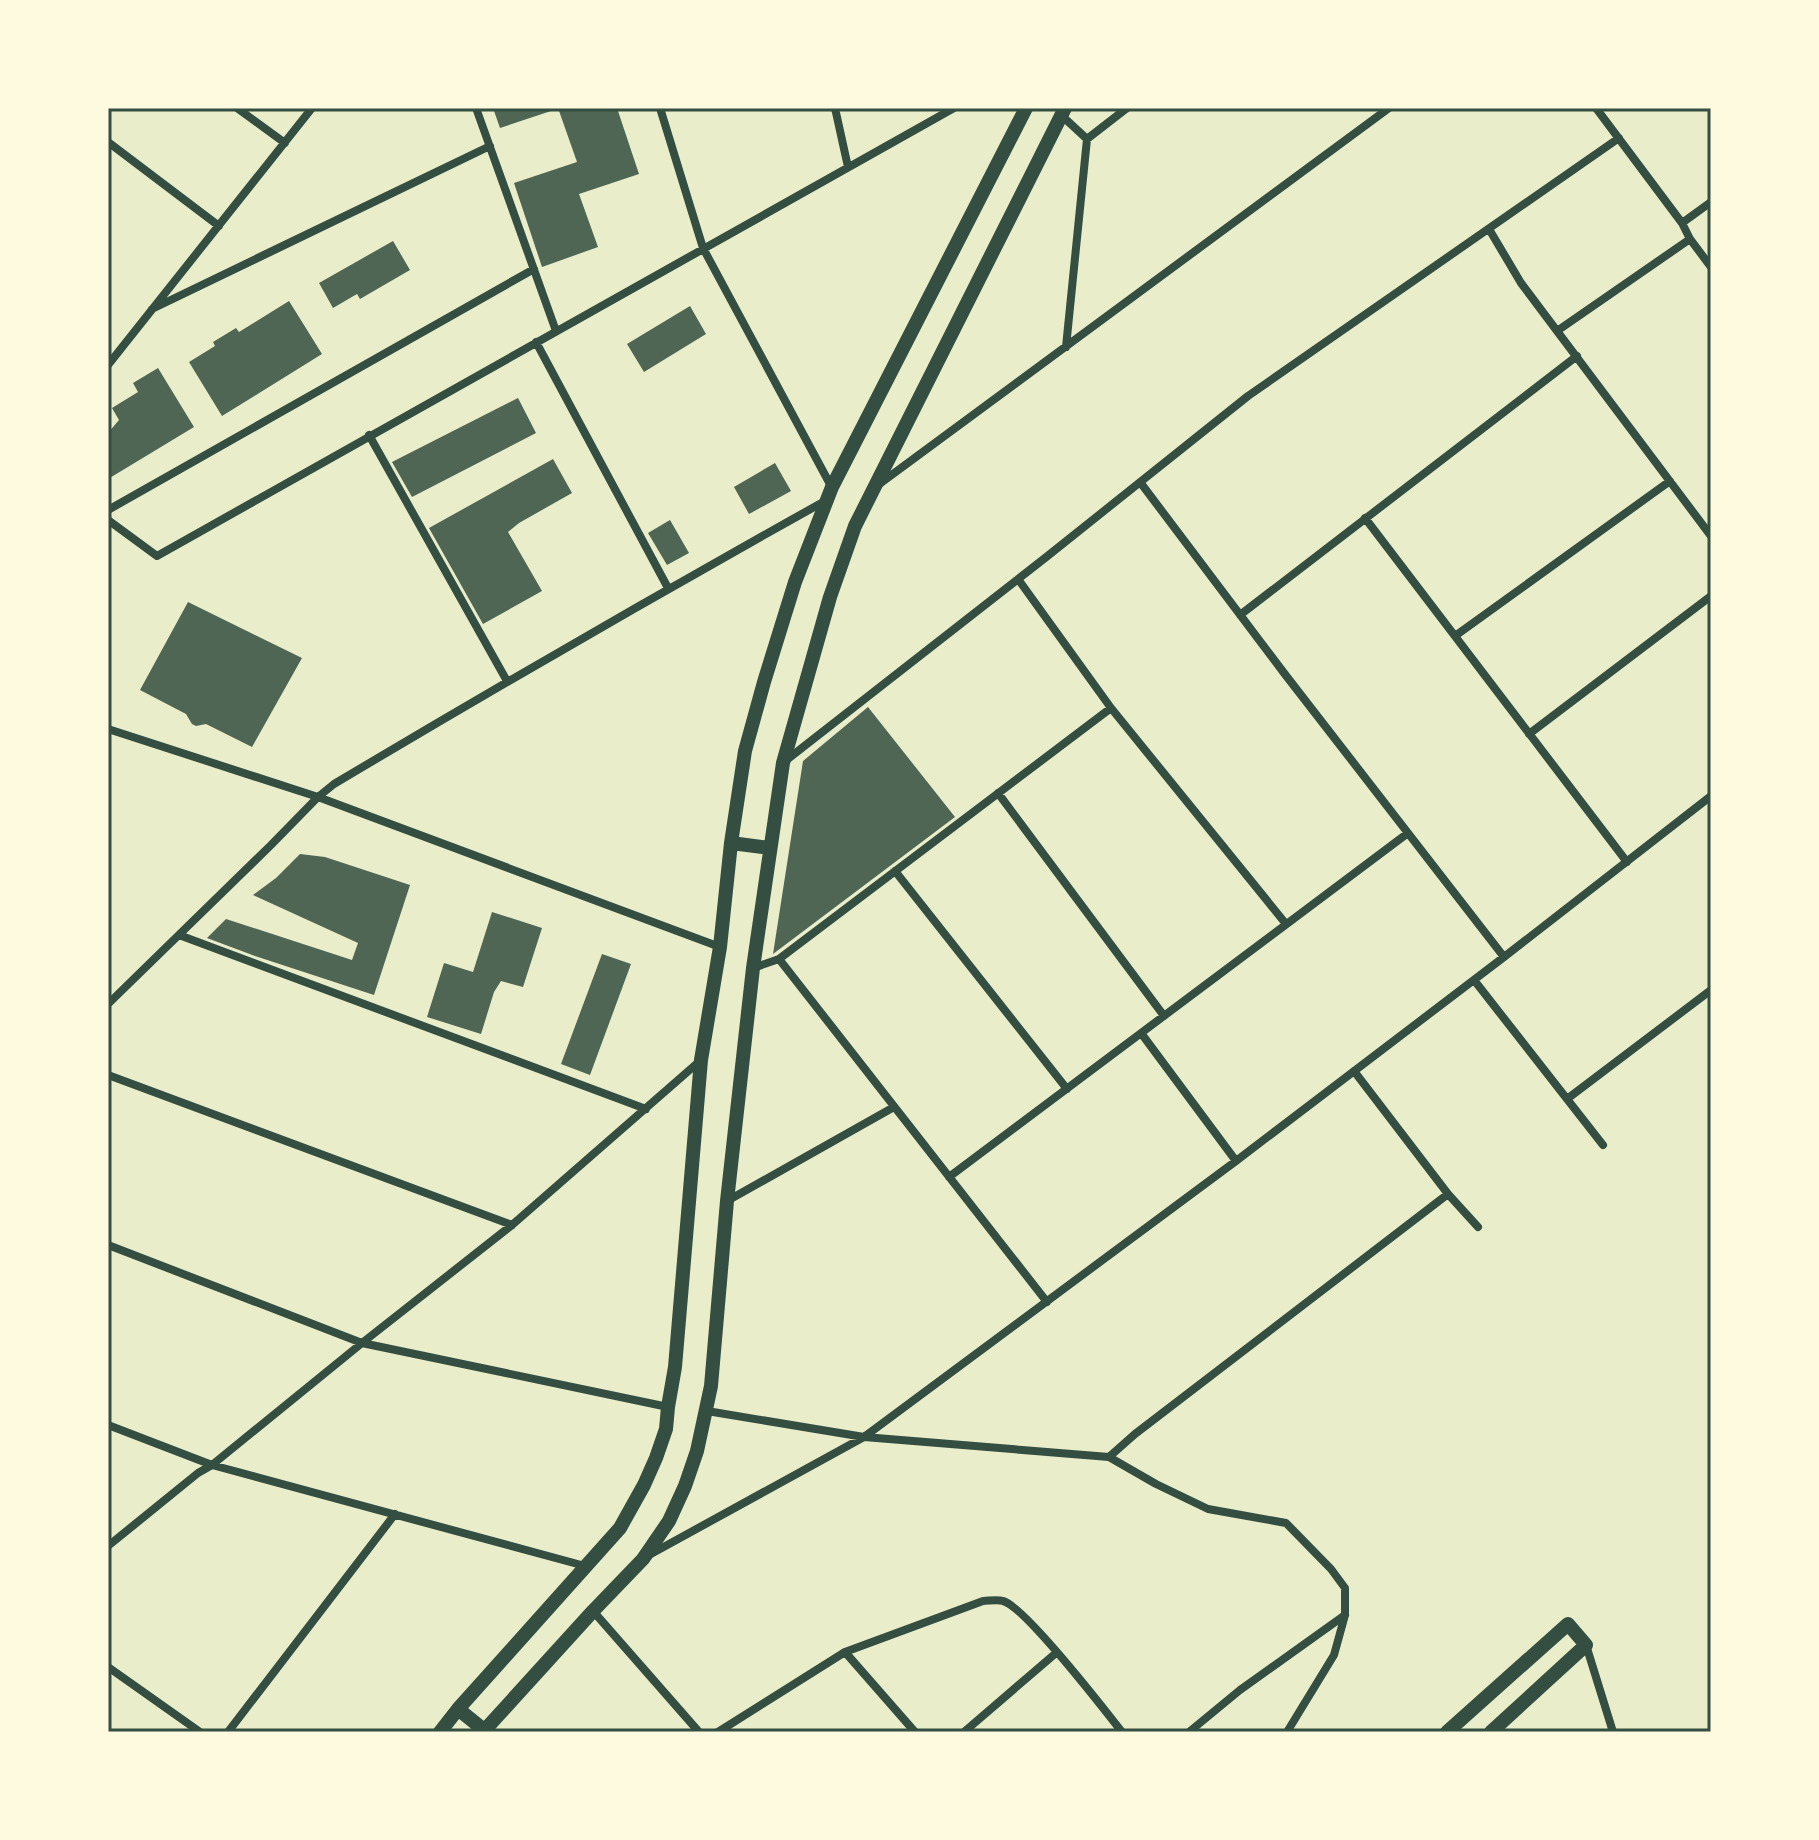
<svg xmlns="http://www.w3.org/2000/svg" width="1819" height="1840" viewBox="0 0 1819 1840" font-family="Roboto,sans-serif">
<rect width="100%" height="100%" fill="#e9edc9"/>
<path fill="#4f6655" d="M493,108H551V111L500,128Z
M558,108H617L639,174L579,194L598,247L542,267L514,183L577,162Z
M393,241L410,270L360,299L357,294L333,308L319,283Z
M289,301L322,354L222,416L189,362L215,346L213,342L236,328L239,332Z
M690,306L706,334L644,372L627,344Z
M158,368L194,427L108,479V433L119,420L112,408L138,392L133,383Z
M518,398L536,433L412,497L392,462Z
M553,459L572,493L519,523L508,532L542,591L483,624L429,528Z
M775,463L791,491L749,514L734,487Z
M670,520L689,553L667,565L648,533Z
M188,602L302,658L252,747L206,724L196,726L192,724L186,714L140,690Z
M868,707L955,817L773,954L803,761Z
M300,854L325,857L410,885L374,995L255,956L207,938L226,919L352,960L358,943L253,895L276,878Z
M492,912L542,928L523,987L501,981L494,992L481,1034L427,1017L444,963L473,972Z
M602,954L631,964L590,1075L561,1064Z"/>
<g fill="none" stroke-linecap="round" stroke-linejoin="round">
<path stroke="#344e41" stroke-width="8" d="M237,108L285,143
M476,108L556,331
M660,108L703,248L831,486
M835,108L848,167
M1596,108L1682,223L1690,239L1711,267
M1061,115L1087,139L1127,108
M108,142L219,226
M1682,223L1711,202
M1489,229L1521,283L1711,536
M152,309L490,146
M1557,331L1690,239
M536,342L668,588
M1066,347L1087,139
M108,365L312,108
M369,435L507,681
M1140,482L1284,673L1504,957
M878,485L1389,108
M108,510L534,269
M1365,518L1627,862
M108,520L157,556L954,108
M1018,579L1111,708L1286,924
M1240,615L1577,356
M1455,636L1670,481
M108,729L318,797L720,947
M1529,734L1711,596
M784,762L1045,558L1248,396L1619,138
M998,793L1164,1016
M895,871L1067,1089
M179,935L646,1109
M779,959L1047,1302
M753,968L779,959L1111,708
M1474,980L1603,1145
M108,1004L271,845L318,797L334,784C497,687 660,593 825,501
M1141,1033L1236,1161
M1354,1071L1448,1194L1478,1227
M108,1075L512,1225
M1567,1099L1711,990
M949,1177L1408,833
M727,1201L894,1107
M108,1245L362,1343L668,1407
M707,1411L864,1437L1109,1457L1135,1434L1448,1194
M108,1425L212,1465L585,1566
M1109,1457L1156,1484L1208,1509L1286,1523L1331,1569L1345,1588V1615L1334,1655L1287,1732
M108,1546L198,1473L212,1465L362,1343L512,1225L701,1060
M649,1555L864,1437L1236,1161L1504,957L1711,796
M593,1611L699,1732
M1586,1645L1613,1732
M845,1652L915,1732
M108,1667L200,1732
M228,1732L395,1514
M718,1732L845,1652L983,1601C989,1601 997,1599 1003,1601C1024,1606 1104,1709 1122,1732
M964,1732L1056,1653
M1189,1732L1240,1690L1345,1615"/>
<path stroke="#344e41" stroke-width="14" d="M731,843L770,848
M458,1709L484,1730
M440,1732L458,1709L620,1528L644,1485L656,1458L666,1429L668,1407L675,1367L701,1060L720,947L731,843L745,751L764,682L795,582L832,487L1026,108
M483,1732L593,1611L643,1559L669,1521L685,1486L697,1451L711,1386L727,1201L753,968L783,763L830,597L855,526L1065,108
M1447,1732L1568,1624L1586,1645L1491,1732"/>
</g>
<rect width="1819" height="1840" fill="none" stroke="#fefae0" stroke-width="220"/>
<rect x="110" y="110" width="1599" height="1620" fill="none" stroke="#344e41" stroke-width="3"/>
</svg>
